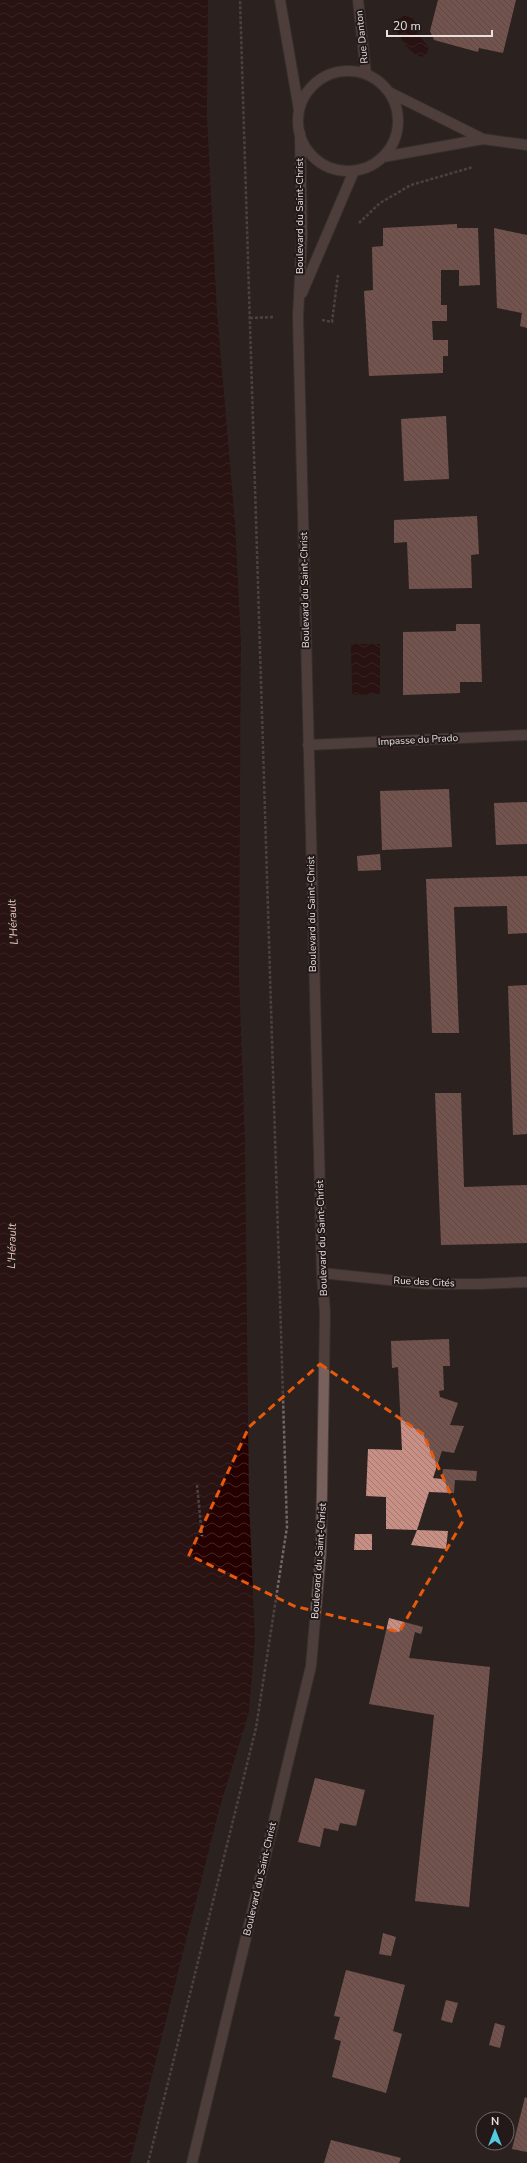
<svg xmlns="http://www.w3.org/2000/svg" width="527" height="2163" viewBox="0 0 527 2163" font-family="'Nunito Sans',sans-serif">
<defs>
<pattern id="water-waves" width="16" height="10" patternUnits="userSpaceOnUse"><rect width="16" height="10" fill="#250000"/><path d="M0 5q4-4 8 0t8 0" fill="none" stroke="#452525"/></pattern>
<pattern id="building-back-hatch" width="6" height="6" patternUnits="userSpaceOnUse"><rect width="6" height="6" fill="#c88f85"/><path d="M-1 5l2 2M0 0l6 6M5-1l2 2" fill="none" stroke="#a17871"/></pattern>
</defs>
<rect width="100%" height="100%" fill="#2c2321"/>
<path fill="url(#water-waves)" d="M0,0H208L207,115L217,311L235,522L241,642L239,974L245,1140L249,1500L255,1638L249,1712L219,1810L130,2163H0Z
M403,16C418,15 415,27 421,37C423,41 426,44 429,47L427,53L422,57C409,54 402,39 395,29L397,20Z
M351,644H380V694L352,695Z"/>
<path fill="url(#building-back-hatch)" d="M438,0H516L503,53L479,48L478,52L434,40L430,31Z
M457,224V228H478L480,285L459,286V270H441V305H447V321H432L433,340H448V356H443V373L369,376L364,291L373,290L372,247L383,246V228Z
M494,228L527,235V328L520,326L522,313L497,308Z
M446,416L449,479L404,481L401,419Z
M477,516L479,554L471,555L472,588L409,589L407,542L394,543V520Z
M456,624H480L482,682H460V693L403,695V632L456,631Z
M449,789L452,847L382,850L380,791Z
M527,802V844L496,845L494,803Z
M380,854L381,870L358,871L357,856Z
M527,876V933L508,934L507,906L454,907L459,1033H432L426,879Z
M527,985V1134L513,1135L508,986Z
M435,1093H461L464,1187L527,1185V1243L441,1245Z
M449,1339L450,1366H443L444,1390L439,1391L440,1397L458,1403L450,1425L464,1426L454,1453L442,1451L433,1478L442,1479L443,1469L477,1471L476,1481L455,1480L454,1493L429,1492L417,1530L386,1529V1497L366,1496L368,1449L402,1450L398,1367L392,1368L391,1341Z
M417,1530L448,1531L446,1549L411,1545Z
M355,1534H372V1550H354Z
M389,1618L423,1627L421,1634L415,1632L409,1658L490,1667L469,1907L415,1901L434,1715L369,1704Z
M315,1778L365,1790L356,1826L340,1823L338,1831L324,1828L320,1847L298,1842Z
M383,1933L396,1937L391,1956L379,1954Z
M346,1970L405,1985L393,2031L402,2034L386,2093L332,2077L341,2041L334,2039L340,2017L334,2016Z
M446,2000L458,2003L452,2023L441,2020Z
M495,2023L505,2026L500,2048L489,2045Z
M525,2097L527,2098V2152L512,2149Z
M331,2140L401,2158L399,2163H324Z"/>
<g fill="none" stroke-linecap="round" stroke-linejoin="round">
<g stroke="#463e3c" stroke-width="12">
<path id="minor" d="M280,0L299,110
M358,0L366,74
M298 121a50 50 0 1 1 100 0a50 50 0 1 1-100 0Z
M389,92L483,139
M383,157L483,139L527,145
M302,293L354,171
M308,745L527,735
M322,1273L427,1284H480L527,1282
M192,2163L311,1666L321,1551L325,1313L322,1273L298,317L302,235L300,133"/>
</g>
<path stroke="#706866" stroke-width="2.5" stroke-dasharray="3 2" stroke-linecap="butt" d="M359,223L380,203L411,185L473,167
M250,318L275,317
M322,320L332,322L338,275
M197,1485L202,1536
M148,2163L256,1728L287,1527L240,0"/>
<use href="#minor" stroke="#78615c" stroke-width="10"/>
</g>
<path d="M0 0H527V2163H0ZM320,1364L423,1434L463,1521L399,1632L294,1606L189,1555L249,1427Z" fill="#2c2321" fill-opacity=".55" fill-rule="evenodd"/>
<path fill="none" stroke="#e8590c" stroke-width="3" stroke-dasharray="8 5" stroke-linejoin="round" d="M320,1364L423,1434L463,1521L399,1632L294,1606L189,1555L249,1427Z"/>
<g text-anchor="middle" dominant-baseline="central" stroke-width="4" stroke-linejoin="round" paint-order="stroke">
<g font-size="10" fill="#e7e1e0" stroke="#221918">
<text transform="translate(362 37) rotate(-96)">Rue Danton</text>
<text transform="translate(300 216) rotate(-90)">Boulevard du Saint-Christ</text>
<text transform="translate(305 590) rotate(-91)">Boulevard du Saint-Christ</text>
<text transform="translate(418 740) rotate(-3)">Impasse du Prado</text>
<text transform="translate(312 914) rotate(-91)">Boulevard du Saint-Christ</text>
<text transform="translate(322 1238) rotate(-92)">Boulevard du Saint-Christ</text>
<text transform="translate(424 1282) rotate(3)">Rue des Cités</text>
<text transform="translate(319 1561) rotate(-86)">Boulevard du Saint-Christ</text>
<text transform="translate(260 1879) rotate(-77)">Boulevard du Saint-Christ</text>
</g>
<g font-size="11" font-style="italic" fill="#f9c5bc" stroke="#221918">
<text transform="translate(13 922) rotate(-93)">L'Hérault</text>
<text transform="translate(12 1246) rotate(-89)">L'Hérault</text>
</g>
</g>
<g transform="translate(495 2131)"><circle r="19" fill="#221918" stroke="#716968"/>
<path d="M0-3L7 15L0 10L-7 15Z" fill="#54cade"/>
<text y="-6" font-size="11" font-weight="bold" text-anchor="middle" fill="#e7e1e0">N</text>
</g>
<path d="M387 30v6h105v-6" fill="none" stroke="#e7e1e0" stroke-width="2"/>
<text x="393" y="30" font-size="12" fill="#e7e1e0" stroke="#221918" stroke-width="3" paint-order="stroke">20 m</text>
</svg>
